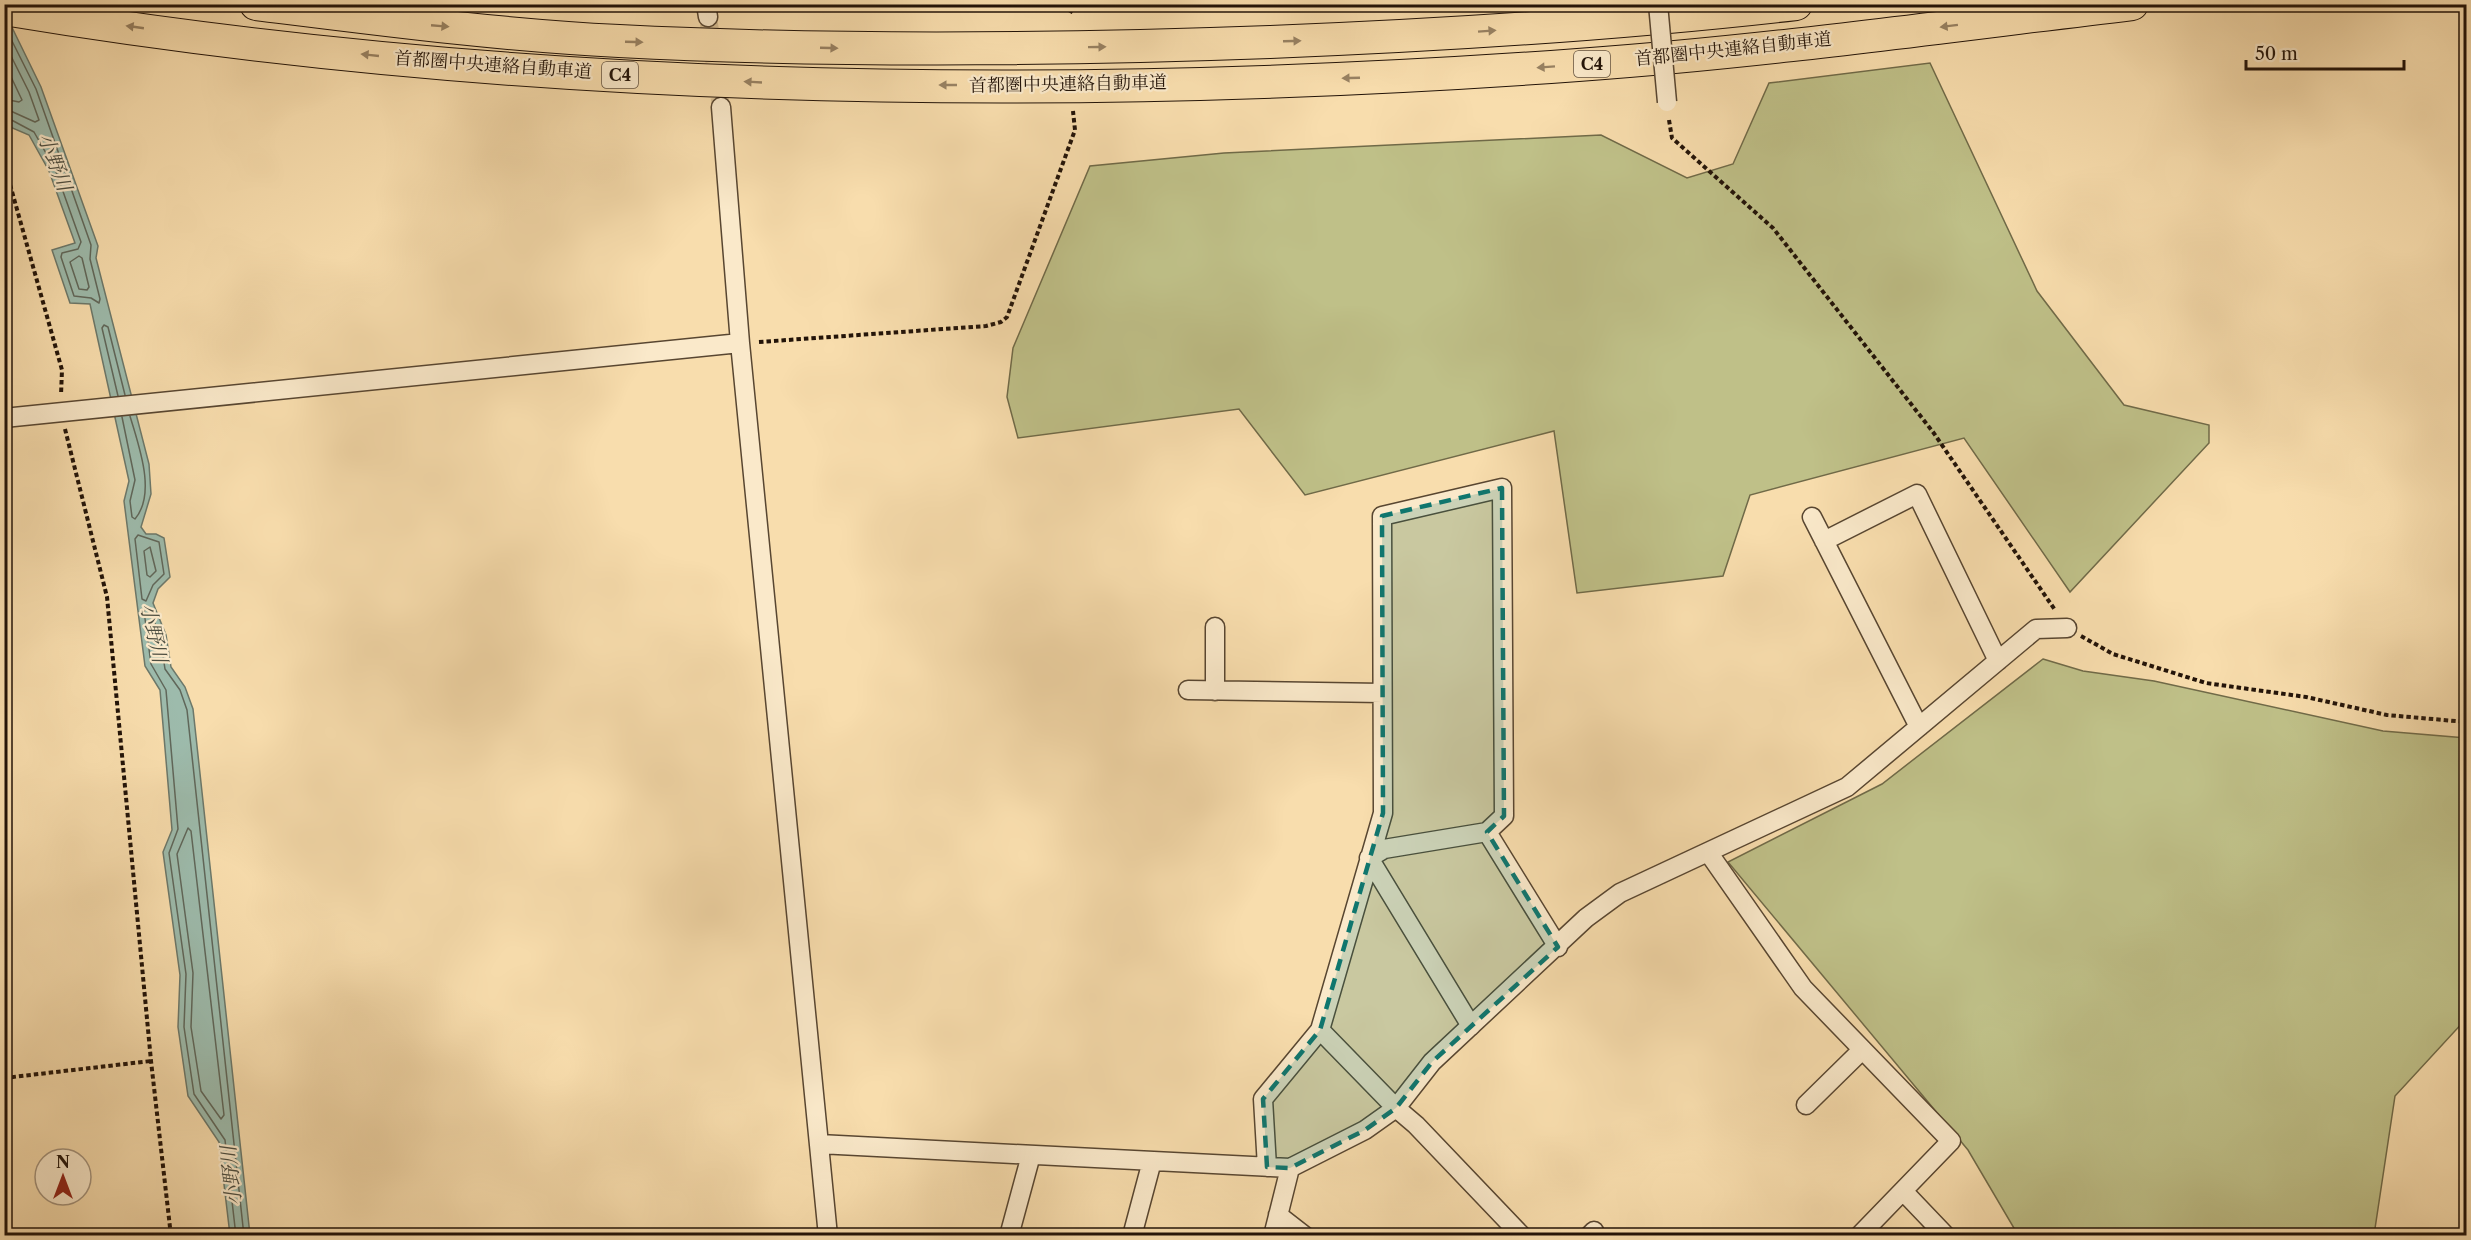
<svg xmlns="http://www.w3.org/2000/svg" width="2471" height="1240" viewBox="0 0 2471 1240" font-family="'Libre Caslon Text','Noto Serif JP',serif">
<rect width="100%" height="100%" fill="#f8ddad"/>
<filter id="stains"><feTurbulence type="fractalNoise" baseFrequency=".00333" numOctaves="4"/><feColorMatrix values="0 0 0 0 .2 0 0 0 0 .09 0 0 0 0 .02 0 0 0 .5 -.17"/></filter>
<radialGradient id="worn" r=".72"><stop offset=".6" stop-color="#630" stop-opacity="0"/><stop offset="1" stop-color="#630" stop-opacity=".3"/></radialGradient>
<path fill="#bfc088" stroke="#706a48" stroke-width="1.5" d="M1930,63L2037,291L2124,405L2209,425V443L2070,592L1964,438L1750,495L1723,576L1577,593L1554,431L1305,495L1239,409L1018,438L1007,397L1013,348L1090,166L1224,153L1601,135L1687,178L1733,164L1769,83Z
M2043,659L2083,671L2154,681L2383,731L2466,738V1019L2395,1096L2374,1235H2018L1968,1150L1728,862L1882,784Z"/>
<path fill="#9dbbac" stroke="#6c786a" stroke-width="1.5" d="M4,11L41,87L98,246L96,258L149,464L151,494L141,527L146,534H156L164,538L170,577L158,589L153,603L166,635L171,667L185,687L193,709L250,1235H230L219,1142L188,1096L178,1027L180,975L163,852L172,830L160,690L145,666L124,501L129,481L90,304L70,303L52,250L75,243L49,171L29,135L10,127L5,118L7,102L4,90Z"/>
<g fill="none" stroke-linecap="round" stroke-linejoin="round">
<path stroke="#60675a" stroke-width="1.5" d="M4,42L29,92L39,120L35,122L4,108
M4,62L22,100L19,102L4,99
M4,116L34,132L55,169L81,242L78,249L62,253L61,257L74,296L91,298L99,303L100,299L90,259L91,245L36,89L5,27
M79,256L82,258L89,287L87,290L79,289L70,262Z
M118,396L102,328L104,325L108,327L125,395
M122,417L135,480L130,501L132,517L135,519C157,493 138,444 130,416
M138,535L159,542L164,574L153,585L146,601L142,599L135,539Z
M150,547L156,571L150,577L147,575L144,551Z
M188,828L191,831L224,1115L221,1119L201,1091L191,1027L193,973L177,854Z
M236,1236L225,1140L194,1094L184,1027L186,974L169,853L178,829L166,690L151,664L144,611L147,608L150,610L160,637L165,669L180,690L187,710L244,1236"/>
<path stroke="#d8bf94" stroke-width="18" stroke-dasharray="18 9" stroke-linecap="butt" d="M708,17L721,107"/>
<g stroke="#584631" stroke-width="21">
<path id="minor" d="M706,4L708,17
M721,107L740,343L828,1236
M4,418L740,343
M1812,517L1919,727
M1824,541L1917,494L1998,661
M1215,627V691
M1188,690L1382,693
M1708,852L1803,988L1951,1141L1859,1236
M1471,1026L1369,858L1384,849L1487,832
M1320,1030L1396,1108L1416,1125L1522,1236
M1806,1105L1862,1050
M819,1144L1290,1168L1365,1130L1396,1108L1432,1062L1586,918L1620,893L1847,787L2036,629L2067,628
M1267,1167L1263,1099L1320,1030L1383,813L1382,516L1502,488L1504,816L1487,832L1558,947
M1904,1192L1946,1236
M1278,1215L1305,1236
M1009,1236L1031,1155
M1132,1236L1152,1161
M1273,1236L1290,1168
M1589,1236L1594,1231"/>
</g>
<g stroke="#221308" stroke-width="34">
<path id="motorway" d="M256,4C377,19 498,35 619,41C836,52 1053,50 1270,42C1446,35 1621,24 1796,4
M4,9C523,95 1055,103 1578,65C1763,52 1948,26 2132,4"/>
</g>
<path stroke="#221308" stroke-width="4" stroke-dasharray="4.5 3" stroke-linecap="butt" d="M1070,13L1075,4
M1669,120L1672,138L1773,228L1933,432L2055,610
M4,163L62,370L61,395
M759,342L986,326L1001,322L1007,317L1075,130L1073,111
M65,429L107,597L151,1061L171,1236
M2081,636L2113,654L2206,683L2306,697L2387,715L2466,722
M4,1078L151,1061"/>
<use href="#minor" stroke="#fae9ca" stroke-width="18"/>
<use href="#motorway" stroke="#f8ddad" stroke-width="32"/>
<g stroke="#584631" stroke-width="21" stroke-linecap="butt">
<path id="minor-bridge" d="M1658,4L1667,102"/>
</g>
<use href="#minor-bridge" stroke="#fae9ca" stroke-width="18"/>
</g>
<defs><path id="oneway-solid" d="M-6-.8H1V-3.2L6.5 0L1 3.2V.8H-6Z" transform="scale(1.5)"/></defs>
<g fill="#988263">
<use href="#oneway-solid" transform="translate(440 26) rotate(5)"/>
<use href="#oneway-solid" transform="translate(1949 26) rotate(173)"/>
<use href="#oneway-solid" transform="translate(135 27) rotate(-172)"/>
<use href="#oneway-solid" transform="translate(1487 31) rotate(-4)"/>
<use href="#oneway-solid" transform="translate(1292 41) rotate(-2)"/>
<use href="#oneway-solid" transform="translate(634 42) rotate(2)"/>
<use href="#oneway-solid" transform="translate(1097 47) rotate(-1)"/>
<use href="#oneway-solid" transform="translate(829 48) rotate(2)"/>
<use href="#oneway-solid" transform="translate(370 55) rotate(-174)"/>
<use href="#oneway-solid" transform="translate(1546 67) rotate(176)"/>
<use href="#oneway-solid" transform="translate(1351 78) rotate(178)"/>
<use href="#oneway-solid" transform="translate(753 82) rotate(-177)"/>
<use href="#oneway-solid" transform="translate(948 85) rotate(-180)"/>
</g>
<path fill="#0f766e" fill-opacity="0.2" stroke="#0f766e" stroke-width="4.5" stroke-dasharray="12 8" stroke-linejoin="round" d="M1502,488L1504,816L1487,832L1558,947L1432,1062L1396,1108L1365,1130L1290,1168L1267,1167L1263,1099L1320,1030L1383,813L1382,516Z"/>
<g text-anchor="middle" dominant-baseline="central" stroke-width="4.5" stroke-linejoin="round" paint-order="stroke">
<g fill="#fae9ca" stroke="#635342" stroke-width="1.5">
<rect x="1574" y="51" width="36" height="26" rx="4.5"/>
<rect x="602" y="62" width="36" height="26" rx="4.5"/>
</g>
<g font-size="16" font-weight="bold" fill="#221308">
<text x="1592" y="64">C4</text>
<text x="620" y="75">C4</text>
</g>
<g font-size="18" fill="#221308" stroke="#fae9ca">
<text transform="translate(1733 49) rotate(-6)">首都圏中央連絡自動車道</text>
<text transform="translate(493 65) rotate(4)">首都圏中央連絡自動車道</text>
<text transform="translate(1068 84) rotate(-1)">首都圏中央連絡自動車道</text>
</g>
<g font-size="20" font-style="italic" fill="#4d4e41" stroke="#fae9ca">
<text transform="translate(55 162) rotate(69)">小野川</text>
<text transform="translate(154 633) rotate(77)">小野川</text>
<text transform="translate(231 1176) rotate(-96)">小野川</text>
</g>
</g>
<rect width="2471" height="1240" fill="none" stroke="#f8ddad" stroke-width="24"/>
<rect x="6" y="6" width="2459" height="1228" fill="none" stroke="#221308" stroke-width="3"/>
<rect x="12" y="12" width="2447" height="1216" fill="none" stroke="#221308" stroke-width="1.5"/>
<g transform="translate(63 1177)"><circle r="28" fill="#fae9ca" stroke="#a4937c" stroke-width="1.5"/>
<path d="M0-4.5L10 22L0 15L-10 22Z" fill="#8f2418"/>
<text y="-9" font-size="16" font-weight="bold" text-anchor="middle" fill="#221308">N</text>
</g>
<path d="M2246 60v9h158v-9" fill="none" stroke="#221308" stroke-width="3"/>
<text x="2255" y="60" font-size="18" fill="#221308" stroke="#fae9ca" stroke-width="4.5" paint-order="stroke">50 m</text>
<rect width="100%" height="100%" filter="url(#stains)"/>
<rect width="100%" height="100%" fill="url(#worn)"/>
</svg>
